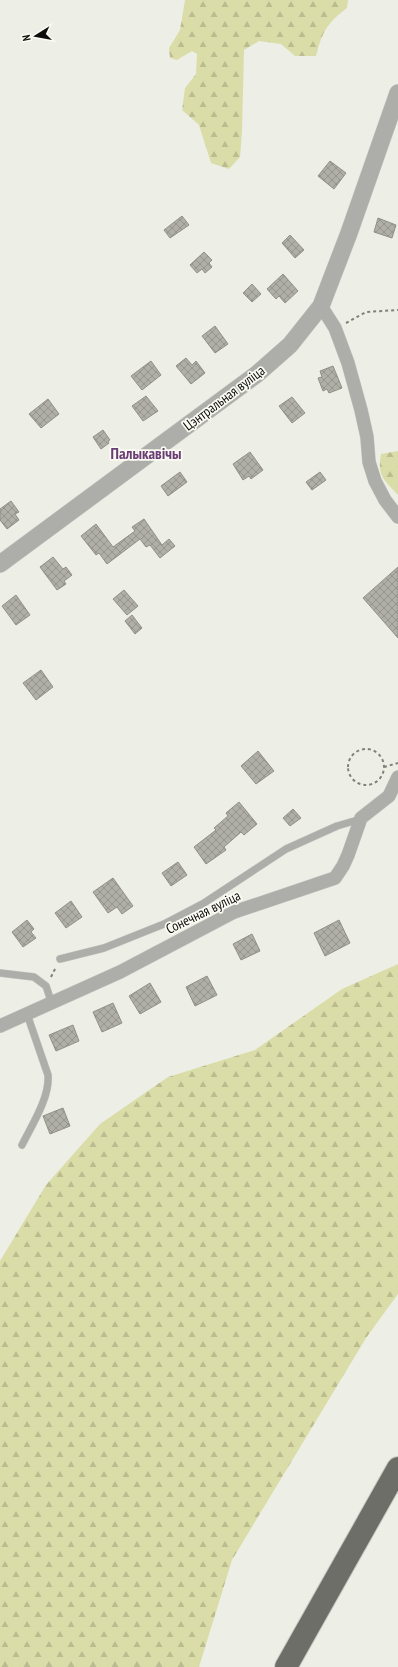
<svg xmlns="http://www.w3.org/2000/svg" width="398" height="1667" viewBox="0 0 398 1667" font-family="'PT Sans Narrow',sans-serif">
<defs>
<pattern id="forest-firs" width="22" height="20" patternUnits="userSpaceOnUse"><rect width="22" height="20" fill="#dbdda8"/><path d="M5 1l3.5 6h-7zM16 11l3.5 6h-7z" fill="#bbbc8f"/></pattern>
<pattern id="building-cross-hatch" width="8" height="8" patternUnits="userSpaceOnUse"><rect width="8" height="8" fill="#afafa7"/><path d="M0 0l8 8M0 8l8-8" fill="none" stroke="#95958e"/></pattern>
</defs>
<rect width="100%" height="100%" fill="#edeee6"/>
<path fill="url(#forest-firs)" d="M185,0H348L347,8C327,23 322,32 316,56H295L281,44L259,41L244,50L242,131L240,157L229,169L211,163L199,125L182,110L185,88L196,74L197,54L192,51L177,60L170,58L169,48L180,30Z
M398,451V495C384,480 377,476 381,454Z
M398,964V1294L366,1338L232,1560L199,1667H0V1261L46,1185L100,1124L168,1077L255,1050L342,989Z"/>
<path fill="url(#building-cross-hatch)" stroke="#909089" d="M330,161L346,173L334,189L318,176Z
M182,216L189,225L170,238L164,230Z
M378,218L396,225L392,238L374,232Z
M290,235L304,250L295,258L282,243Z
M204,252L212,260L209,263L212,267L205,273L202,269L197,273L190,265Z
M283,274L298,291L285,303L279,296L276,299L267,289Z
M252,284L261,294L252,302L243,293Z
M215,326L228,344L215,353L202,336Z
M186,358L192,365L196,361L205,373L191,384L176,366Z
M151,361L161,375L142,390L131,376Z
M333,366L342,388L329,393L327,389L323,391L318,378L322,377L320,371Z
M146,396L158,411L143,421L132,406Z
M292,397L305,413L292,423L279,406Z
M48,399L59,414L41,428L29,414Z
M103,430L110,440L108,441L109,443L101,449L93,437Z
M250,452L263,470L251,479L249,476L243,480L233,464Z
M180,472L187,482L168,496L161,486Z
M320,472L326,480L312,490L306,482Z
M11,501L19,512L15,514L19,520L7,529L0,520V509Z
M144,519L162,545L169,539L175,546L160,558L150,545L146,547L140,539L107,564L99,553L96,555L81,536L96,524L113,547L135,531L132,527Z
M53,557L63,569L66,567L72,575L64,581L66,584L57,590L40,567Z
M398,567V638L363,598Z
M124,590L138,606L127,615L113,599Z
M16,595L30,615L16,625L2,606Z
M132,615L142,628L135,634L125,621Z
M41,670L53,687L36,700L23,683Z
M258,751L274,771L256,784L241,766Z
M239,802L257,824L244,835L241,832L224,847L226,850L206,864L194,847L216,830L214,828L228,816L226,813Z
M293,809L301,818L290,826L283,818Z
M178,862L187,875L171,886L162,873Z
M113,878L133,906L122,914L117,907L108,913L93,892Z
M71,901L82,917L66,928L55,913Z
M27,920L34,929L31,932L36,938L23,947L12,932Z
M339,920L350,943L325,956L314,933Z
M252,934L260,951L241,960L233,944Z
M207,976L217,995L195,1006L186,987Z
M150,983L161,1002L140,1014L129,996Z
M113,1003L122,1023L102,1032L93,1012Z
M73,1025L79,1041L56,1051L49,1035Z
M63,1108L70,1126L50,1134L43,1116Z"/>
<g fill="none" stroke-linecap="round" stroke-linejoin="round">
<g stroke="#c9cac3" stroke-width="8">
<path id="service" d="M60,959L104,948L164,924L204,903L286,849L337,826L361,819
M0,973L34,977L46,986L52,1004
M22,1145C32,1125 50,1097 48,1075L27,1014"/>
</g>
<g stroke="#c9cac3" stroke-width="14">
<path id="minor" d="M321,306L335,328L348,363L361,410L367,437L369,462L375,481L385,500L398,517
M0,1026L120,972L234,912L335,878L343,866L348,855L361,818L389,796L398,777"/>
</g>
<g stroke="#c9cac3" stroke-width="18">
<path id="tertiary" d="M0,564L257,374L290,345L321,306L349,233L398,93"/>
</g>
<g stroke="#c9cac3" stroke-width="24">
<path id="trunk" d="M286,1667L398,1468"/>
</g>
<path stroke="#7f807b" stroke-width="2" stroke-dasharray="3 3" stroke-linecap="butt" d="M346,323L366,312L398,310
M348 767a18 18 0 1 1 36 0a18 18 0 1 1-36 0Z
M384,767L398,763
M51,977L56,967"/>
<use href="#service" stroke="#adadaa" stroke-width="7"/>
<use href="#minor" stroke="#adadaa" stroke-width="13"/>
<use href="#tertiary" stroke="#adadaa" stroke-width="17"/>
<use href="#trunk" stroke="#6e6e68" stroke-width="22"/>
</g>
<g text-anchor="middle" dominant-baseline="central" stroke-width="3.5" stroke-linejoin="round" paint-order="stroke">
<g font-size="14" fill="#0d0d0b" stroke="#fbfbf3">
<text transform="translate(224 398) rotate(-37)">Цэнтральная вуліца</text>
<text transform="translate(203 912) rotate(-26)">Сонечная вуліца</text>
</g>
<g font-size="16" font-weight="bold" fill="#6a3e75" stroke="#fbfbf3">
<text x="146" y="453">Палыкавічы</text>
</g>
</g>
<g transform="translate(36 36) rotate(259)" stroke="#fbfbf3" stroke-width="3" paint-order="stroke">
<path d="M0-3L7 15L0 10L-7 15Z" fill="#0d0d0b"/>
<text y="-6" font-size="11" font-weight="bold" text-anchor="middle" fill="#0d0d0b">N</text>
</g>
</svg>
